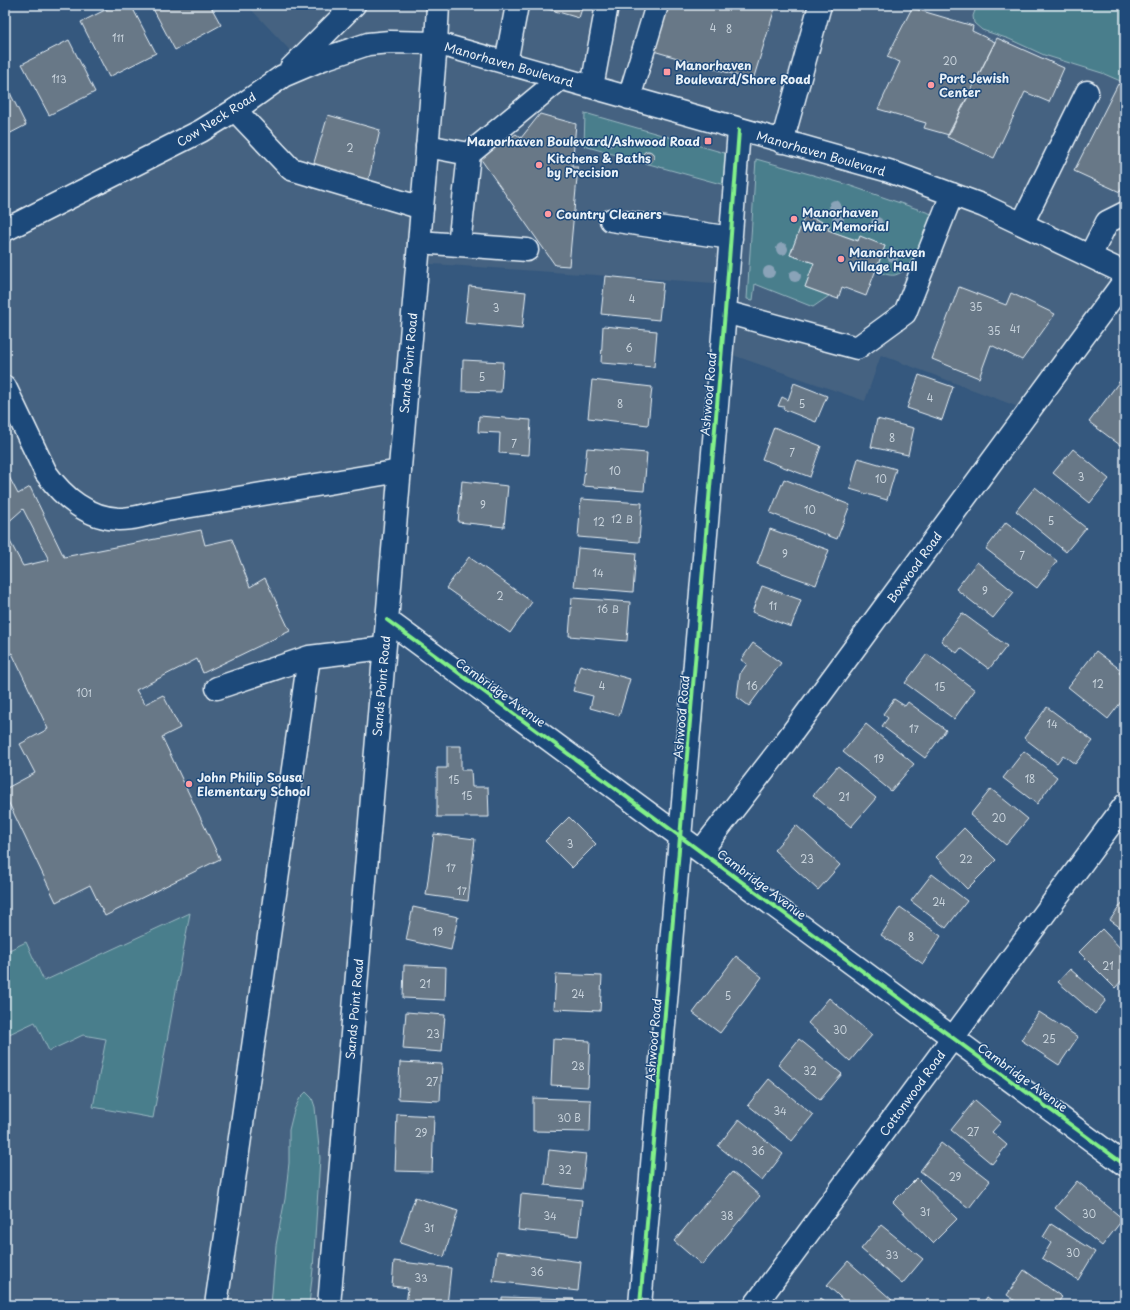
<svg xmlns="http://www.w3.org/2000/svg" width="1130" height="1310" viewBox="0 0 1130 1310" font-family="'Playpen Sans',sans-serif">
<rect width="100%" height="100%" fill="#35587e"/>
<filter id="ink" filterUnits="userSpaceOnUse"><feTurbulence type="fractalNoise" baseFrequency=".025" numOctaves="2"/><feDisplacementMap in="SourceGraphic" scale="8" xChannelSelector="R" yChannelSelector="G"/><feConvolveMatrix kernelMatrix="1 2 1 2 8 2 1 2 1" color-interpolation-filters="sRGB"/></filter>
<g filter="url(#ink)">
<path fill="#446281" d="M247,5H978L977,17L1125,83V280L1029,411L881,355L865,401L724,352L729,284L417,263L328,1305H5V230L195,135L299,60Z"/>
<path fill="#4a7e8c" stroke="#99b8c2" d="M977,5H1125V83L1102,73L1044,55L1009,39L982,30L974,23L973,16Z
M585,113L728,154V186L584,146Z
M756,159L845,184L932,214C925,231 915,270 895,275C889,276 882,273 876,271L885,246C865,242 847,238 828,230L830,225L805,215L790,255L814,263L805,287L829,296L813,307L755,284L753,300L747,299Z
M190,913L153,1118L93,1107L106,1039L83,1035L49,1051L35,1022L5,1036V952L26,942L44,981Z
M306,1092L312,1098L315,1107L320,1158L313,1269L309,1305H271L276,1245L285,1199L289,1163V1130L294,1110L300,1098Z"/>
<path fill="#677887" stroke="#e8f1f8" d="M115,5H131L156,53L109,77L81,22Z
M151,5H210L221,25L175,50Z
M542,5H583L579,18L541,7Z
M663,5H776L753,80L650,50Z
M912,8L973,26L972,31L995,42L949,135L924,128L926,123L878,109L900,62L887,57Z
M997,38L1064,68L1049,102L1025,92L994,158L947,137Z
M69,40L95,92L49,115L22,64Z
M5,83L26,125L5,136Z
M1118,84L1125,87V182L1120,192L1074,171Z
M540,114L576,124L572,167H578L569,266L555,265L480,158L516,134L521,138Z
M328,115L380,130L368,182L313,166Z
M642 157a6 6 0 1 1 12 0a6 6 0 1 1-12 0Z
M805,215L830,225L828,230L836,233L858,241L860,236L885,246L866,296L842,287L838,299L805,287L814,263L790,255Z
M605,276L663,282L659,320L601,314Z
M469,286L526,292L522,329L465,323Z
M959,287L1006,305L1011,293L1055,314L1022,360L991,345L979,378L932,359Z
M603,326L657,331L654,367L601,363Z
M463,360L503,362L501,392L462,391Z
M1125,374V447L1124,448L1089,422Z
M919,375L953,387L942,420L907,408Z
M592,380L652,387L648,425L588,418Z
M794,383L827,396L816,422L783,409L784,407L778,406L782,397L788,400Z
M479,416L531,420L529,455L499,453L500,433L478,432Z
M877,419L914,428L908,455L871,447Z
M774,427L821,446L810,477L762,459Z
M587,448L647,453L644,491L583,486Z
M1073,449L1109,479L1090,503L1053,473Z
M858,458L896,469L887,500L850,489Z
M5,469L18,494L30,487L64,557L201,530L205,545L232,539L250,587L265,578L290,631L203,673L197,659L136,690L145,704L163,695L180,728L162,737L220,859L105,916L90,885L56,902L5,795V789L35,773L20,744L48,729L12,653L5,656V532L23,566L49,560L23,509L5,525Z
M784,479L850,505L837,539L770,513Z
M462,481L508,486L504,527L458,522Z
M1035,487L1086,528L1066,552L1016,511Z
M581,499L642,503L639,542L578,537Z
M1006,522L1057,561L1037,588L986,549Z
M770,529L829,550L816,585L757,564Z
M578,548L636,553L633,592L574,587Z
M469,557L532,602L510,633L446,588Z
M977,562L1014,592L993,618L956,589Z
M762,586L801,600L791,627L752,612Z
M572,598L630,602L627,641L569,636Z
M962,613L1007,646L989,669L961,648L957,653L941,641Z
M753,643L781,663L749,706L737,697L740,674L747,664L741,660Z
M1096,651L1121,670L1119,673L1125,678V697L1108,719L1068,687Z
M927,654L975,690L954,719L905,683Z
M580,665L630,679L619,716L590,708L593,696L573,691Z
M894,699L905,706L908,702L946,730L925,758L882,726L888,718L883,714Z
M1047,707L1093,741L1075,764L1063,755L1057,763L1024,738Z
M866,724L914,764L891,791L843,752Z
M447,746H461V770H471L472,787H488L489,817H437V768H447Z
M1024,751L1057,777L1037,804L1003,778Z
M838,766L876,798L851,827L813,795Z
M991,789L1028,819L1006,845L970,815Z
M569,817L596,844L572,868L545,841Z
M796,825L840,865L818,890L774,850Z
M964,828L996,860L967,889L936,857Z
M434,834L475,839L468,901L426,895Z
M932,874L967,901L946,928L911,901Z
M1125,899V931L1110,920Z
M413,907L458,917L451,950L406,940Z
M900,907L941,936L923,964L881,935Z
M1102,929L1125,953V977L1115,988L1079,952Z
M736,956L762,977L720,1033L693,1013Z
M404,965L446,967L445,1000L403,998Z
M1070,969L1106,1000L1095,1014L1058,982Z
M556,974L602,976L600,1011L554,1009Z
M829,998L872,1035L850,1061L808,1023Z
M406,1012L445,1015L442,1052L403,1049Z
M1039,1012L1078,1037L1059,1065L1021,1040Z
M553,1039L590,1041L588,1087L551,1085Z
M799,1039L842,1074L820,1100L778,1065Z
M400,1062L442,1064L440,1101L398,1099Z
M769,1079L813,1115L792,1141L748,1105Z
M533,1098L591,1100L590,1132L533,1131Z
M975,1100L1001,1122L992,1132L1007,1145L992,1164L951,1130Z
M397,1114L434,1116L432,1172L395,1171Z
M739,1119L783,1154L762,1181L718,1146Z
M941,1143L990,1181L969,1208L920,1171Z
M549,1150L586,1154L582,1189L545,1185Z
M732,1172L760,1196L702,1265L674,1241Z
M917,1178L957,1219L933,1243L893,1202Z
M1077,1181L1123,1219L1102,1246L1055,1208Z
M521,1194L582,1200L578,1236L518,1230Z
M415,1197L458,1211L444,1257L400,1243Z
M1051,1224L1095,1252L1078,1280L1042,1258L1051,1243L1043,1237Z
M881,1225L923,1259L902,1284L861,1249Z
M497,1251L581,1262L578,1291L493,1281Z
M394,1261L451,1268L447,1305H406L408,1288L392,1286Z
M848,1261L892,1300L888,1305H849L827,1285Z
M1024,1270L1062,1297L1056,1305H1021L1007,1295Z
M502,1297L574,1299V1305H502Z
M987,1297L998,1305H982Z
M821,1298L830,1305H815Z"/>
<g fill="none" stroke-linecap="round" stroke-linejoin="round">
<g stroke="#e8f1f8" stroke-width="25">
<path id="minor" d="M436,43L889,171L984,206L1125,273
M506,63L517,5
M592,87L607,5
M629,98L657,5
M235,110L291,169L422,208
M782,142L820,5
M427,146L469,154
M611,220L731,238
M1022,224L1087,92
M419,242L527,250
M459,245L469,154L561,78
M1090,256L1107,222L1125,213
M725,312L857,348L905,313L952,194
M5,387L46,473C63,497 88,518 119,519C133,519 147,515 161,511L400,471
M387,620L1125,1165
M217,688L309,657L384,648
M701,851L784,744L1125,280
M216,1305L309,657
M640,1305L725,312L739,130
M755,1305L1125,805"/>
</g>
<g stroke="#e8f1f8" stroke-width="25">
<path id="major" d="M291,68L354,5
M5,230L201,131L235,110L283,76L323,59L368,44L390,42L436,43
M329,1305L436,43L438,5"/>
</g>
<use href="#minor" stroke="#1f4a7a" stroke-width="22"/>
<use href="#major" stroke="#1f4a7a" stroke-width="22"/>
<g stroke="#1f4a7a" stroke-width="6">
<path id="cycleway" d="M387,620L1125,1165
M640,1305L725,312L739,130"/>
</g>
<use href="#cycleway" stroke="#82f089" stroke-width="4"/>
</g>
<g fill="#8aa3b8">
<circle cx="609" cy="141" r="6"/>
<circle cx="835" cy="206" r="6"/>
<circle cx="838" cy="220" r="6"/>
<circle cx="877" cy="223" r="6"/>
<circle cx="782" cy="249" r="6"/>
<circle cx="893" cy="256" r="6"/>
<circle cx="769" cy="272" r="6"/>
<circle cx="795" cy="276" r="6"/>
</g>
</g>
<g fill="#ff9aa2" stroke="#1f4a7a" stroke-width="1.5">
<rect x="663" y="68" width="8" height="8" rx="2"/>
<circle cx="931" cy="85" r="4"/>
<rect x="704" y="137" width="8" height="8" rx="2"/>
<circle cx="539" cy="165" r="4"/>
<circle cx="548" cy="214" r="4"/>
<circle cx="794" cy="219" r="4"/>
<circle cx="841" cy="259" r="4"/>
<circle cx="189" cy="784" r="4"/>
</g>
<g text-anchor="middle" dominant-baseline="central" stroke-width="3" stroke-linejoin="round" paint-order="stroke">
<g font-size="10" fill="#c8d3dc">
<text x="713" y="27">4</text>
<text x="729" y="28">8</text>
<text x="118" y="37">111</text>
<text x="950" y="60">20</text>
<text x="59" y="78">113</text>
<text x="350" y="147">2</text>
<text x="632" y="298">4</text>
<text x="976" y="306">35</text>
<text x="496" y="307">3</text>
<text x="1015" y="328">41</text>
<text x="994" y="330">35</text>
<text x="629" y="347">6</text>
<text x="482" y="376">5</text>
<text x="930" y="397">4</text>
<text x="620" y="403">8</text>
<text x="802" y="403">5</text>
<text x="892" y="437">8</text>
<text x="514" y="443">7</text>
<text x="792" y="452">7</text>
<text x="615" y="470">10</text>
<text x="1081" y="476">3</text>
<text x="881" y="478">10</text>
<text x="483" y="504">9</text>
<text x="810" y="509">10</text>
<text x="622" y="518">12 B</text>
<text x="1051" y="520">5</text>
<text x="599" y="521">12</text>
<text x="785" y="553">9</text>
<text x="1022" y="555">7</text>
<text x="598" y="572">14</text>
<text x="985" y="590">9</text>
<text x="500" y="595">2</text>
<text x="773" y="605">11</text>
<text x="608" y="608">16 B</text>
<text x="1098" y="683">12</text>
<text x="602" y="685">4</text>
<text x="752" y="685">16</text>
<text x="940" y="686">15</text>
<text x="84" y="692">101</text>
<text x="1052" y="723">14</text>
<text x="914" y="728">17</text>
<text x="879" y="758">19</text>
<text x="1030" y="778">18</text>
<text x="454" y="779">15</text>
<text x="467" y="795">15</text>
<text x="844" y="796">21</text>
<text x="999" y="817">20</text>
<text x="570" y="843">3</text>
<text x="807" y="858">23</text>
<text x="966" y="858">22</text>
<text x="451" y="867">17</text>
<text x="462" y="890">17</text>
<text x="939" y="901">24</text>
<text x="438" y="931">19</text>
<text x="911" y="936">8</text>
<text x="1108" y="965">21</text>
<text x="425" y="983">21</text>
<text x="578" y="993">24</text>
<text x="728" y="995">5</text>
<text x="840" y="1029">30</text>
<text x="433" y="1033">23</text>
<text x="1049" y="1038">25</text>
<text x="578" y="1065">28</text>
<text x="810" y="1070">32</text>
<text x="432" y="1081">27</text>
<text x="780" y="1110">34</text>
<text x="569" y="1117">30 B</text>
<text x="973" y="1131">27</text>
<text x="421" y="1132">29</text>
<text x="758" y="1150">36</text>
<text x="565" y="1169">32</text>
<text x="955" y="1176">29</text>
<text x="925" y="1211">31</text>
<text x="1089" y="1213">30</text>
<text x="550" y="1215">34</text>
<text x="727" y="1215">38</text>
<text x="429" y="1227">31</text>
<text x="1073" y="1252">30</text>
<text x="892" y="1254">33</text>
<text x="537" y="1271">36</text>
<text x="421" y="1277">33</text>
</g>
<g font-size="12" fill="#e8f1f8" stroke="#1f4a7a">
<text transform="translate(509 64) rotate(16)">Manorhaven Boulevard</text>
<text transform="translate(216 119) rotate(-32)">Cow Neck Road</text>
<text transform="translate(821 153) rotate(16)">Manorhaven Boulevard</text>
<text transform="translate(408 363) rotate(-85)">Sands Point Road</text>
<text transform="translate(708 394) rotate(-85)">Ashwood Road</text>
<text transform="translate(914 567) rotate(-54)">Boxwood Road</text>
<text transform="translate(381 686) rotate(-85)">Sands Point Road</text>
<text transform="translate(501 692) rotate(36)">Cambridge Avenue</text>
<text transform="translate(681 717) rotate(-85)">Ashwood Road</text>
<text transform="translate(762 884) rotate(37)">Cambridge Avenue</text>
<text transform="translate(354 1009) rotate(-85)">Sands Point Road</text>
<text transform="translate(653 1040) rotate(-85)">Ashwood Road</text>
<text transform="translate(1023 1077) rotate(36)">Cambridge Avenue</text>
<text transform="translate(912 1093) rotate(-54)">Cottonwood Road</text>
</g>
<g font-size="12" font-weight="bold" fill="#e8f1f8" stroke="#1f4a7a" text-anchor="start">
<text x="675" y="65">Manorhaven<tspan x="675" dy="14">Boulevard/Shore Road</tspan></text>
<text x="939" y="78">Port Jewish<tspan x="939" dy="14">Center</tspan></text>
<text x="700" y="141" text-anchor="end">Manorhaven Boulevard/Ashwood Road</text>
<text x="547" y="158">Kitchens &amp; Baths<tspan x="547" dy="14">by Precision</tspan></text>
<text x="802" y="212">Manorhaven<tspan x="802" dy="14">War Memorial</tspan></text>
<text x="556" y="214">Country Cleaners</text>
<text x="849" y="252">Manorhaven<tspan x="849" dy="14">Village Hall</tspan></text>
<text x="197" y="777">John Philip Sousa<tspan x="197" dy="14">Elementary School</tspan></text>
</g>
</g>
<rect width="1130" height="1310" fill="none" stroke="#1f4a7a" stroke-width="20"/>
<rect x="10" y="10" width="1110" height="1290" fill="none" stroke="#e8f1f8" stroke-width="1.5" filter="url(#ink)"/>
</svg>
